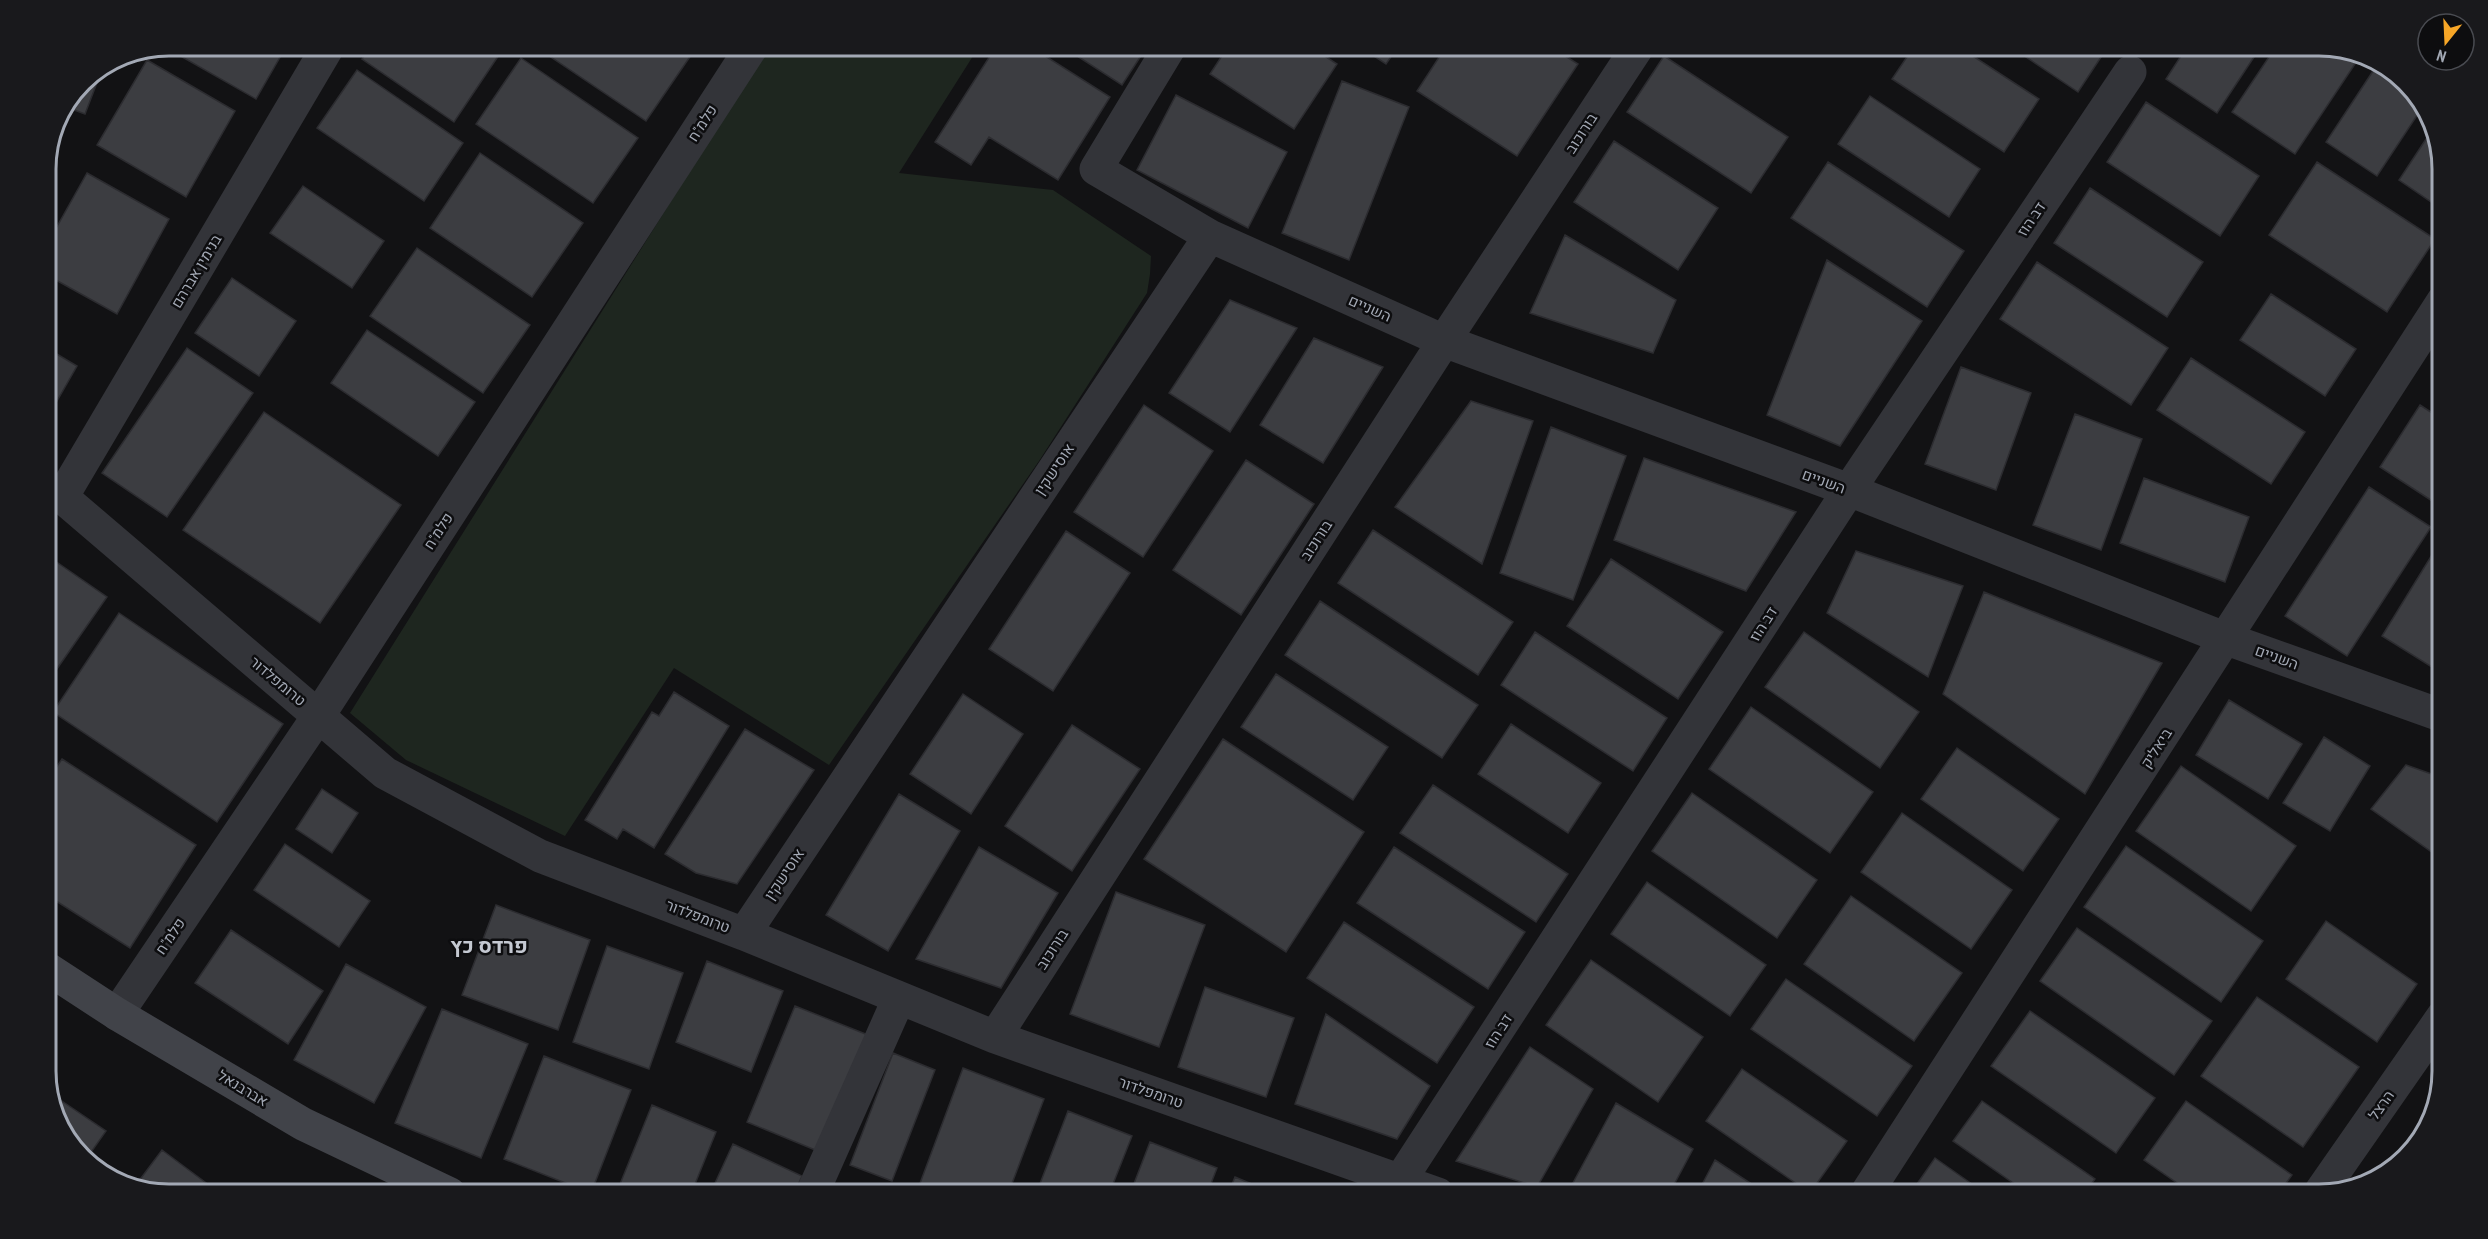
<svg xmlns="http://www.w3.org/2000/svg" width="2488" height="1239" viewBox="0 0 2488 1239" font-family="'PT Sans Narrow',Heebo,sans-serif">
<rect width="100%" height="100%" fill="#121214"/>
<path fill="#1e261f" d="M769,45H980L899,173L1053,190L1151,256L1150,274L1147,293L1039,461L829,765L674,668L565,836L406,760L350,713Z"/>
<path fill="#3c3d41" stroke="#2c2c30" stroke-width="1.5" d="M168,45H287L256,99L163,46Z
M372,45H490L501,52L454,122L362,59Z
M542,45H698L646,121L539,49Z
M997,45H1028L1110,97L1058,180L989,137L971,165L935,142Z
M1060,45H1148L1122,85Z
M1229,45H1308L1337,64L1294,129L1210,74Z
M1357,45H1399L1386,64Z
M1447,45H1548L1578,64L1517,156L1417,91Z
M1915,45H1956L2039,99L2004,152L1892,79Z
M2008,45H2109L2078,92Z
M2188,45H2262L2217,113L2166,79Z
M2277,45H2320L2361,55L2295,154L2232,112Z
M1664,56L1788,137L1751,193L1627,112Z
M521,58L638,138L593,203L476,124Z
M147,60L235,111L186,197L97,145Z
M2379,62L2422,100L2424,105L2377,176L2326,142Z
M103,67L85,114L63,106L81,81Z
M357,70L463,143L424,201L317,128Z
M1342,81L1409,107L1349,260L1282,233Z
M1176,95L1287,152L1248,228L1137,170Z
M1870,96L1980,169L1949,217L1838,144Z
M2146,102L2259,176L2220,236L2107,162Z
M55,124L63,127L45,174V161Z
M2432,130L2443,161V210L2399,180Z
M1614,141L1718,208L1678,270L1574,202Z
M480,153L583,223L532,297L430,228Z
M1828,162L1964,251L1927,307L1791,218Z
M2317,162L2435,239L2387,312L2269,235Z
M87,173L169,219L117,314L45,274V248Z
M303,186L384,241L352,288L270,233Z
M2090,188L2203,262L2167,317L2054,243Z
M1565,235L1676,300L1653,353L1530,313Z
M417,248L530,325L483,393L370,316Z
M1827,260L1922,321L1840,446L1767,415Z
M2037,262L2168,348L2131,405L2000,319Z
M232,278L296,321L259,376L195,333Z
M2271,294L2356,349L2325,396L2240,340Z
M1230,300L1297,328L1230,432L1169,393Z
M367,330L475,402L438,456L331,383Z
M1314,338L1383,367L1323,463L1260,425Z
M45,347L77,366L45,422Z
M187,348L253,393L167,517L102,473Z
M2191,358L2305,432L2271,484L2157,410Z
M1961,367L2031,393L1996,490L1925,464Z
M1471,401L1533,421L1482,564L1395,507Z
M1144,405L1213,451L1143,557L1074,512Z
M2420,405L2443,420V508L2380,467Z
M264,412L401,505L320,623L183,530Z
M2075,414L2142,439L2101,550L2033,525Z
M1551,427L1626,456L1573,600L1500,573Z
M1644,458L1796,512L1746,591L1614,540Z
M1246,460L1314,504L1241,615L1173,570Z
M2144,478L2249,517L2225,582L2120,543Z
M2369,487L2431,527L2347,656L2285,616Z
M1373,530L1513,622L1478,675L1338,583Z
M1066,531L1130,573L1053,691L989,649Z
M2438,545L2443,548V674L2382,636Z
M1856,551L1963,586L1928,677L1827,613Z
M45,554L107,597L45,686Z
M1611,559L1723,632L1678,699L1567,626Z
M1984,592L2162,663L2085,794L1943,694Z
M1320,601L1478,705L1442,758L1285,655Z
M119,613L283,724L217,822L53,712Z
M1535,632L1667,718L1633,771L1501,685Z
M1804,632L1919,712L1880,768L1765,687Z
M1276,674L1388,747L1353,800L1241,727Z
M674,692L729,726L654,848L623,829L617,839L585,820L652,712L659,716Z
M963,694L1023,734L971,814L910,774Z
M2229,700L2302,744L2268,799L2196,755Z
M1751,707L1873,792L1830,853L1709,769Z
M1511,724L1601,783L1568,833L1478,774Z
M1072,725L1140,769L1072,871L1005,826Z
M745,729L814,770L737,884L696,873L665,854Z
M2324,737L2370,766L2330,831L2283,803Z
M1223,739L1364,832L1286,952L1144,859Z
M1957,748L2059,819L2023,871L1921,799Z
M62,759L196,845L130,948L45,894V784Z
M2406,765L2443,778V860L2371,809Z
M2181,766L2296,846L2251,911L2136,831Z
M1433,785L1568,874L1536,922L1400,833Z
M322,789L358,813L332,853L296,829Z
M1692,793L1817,880L1777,938L1652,851Z
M899,794L960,831L888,951L826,915Z
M1902,813L2012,890L1971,949L1861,872Z
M285,844L370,901L339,947L254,890Z
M2126,846L2263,941L2221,1002L2084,907Z
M979,847L1058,893L1001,988L916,959Z
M1394,847L1525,932L1488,989L1357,903Z
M1647,882L1766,965L1730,1016L1611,934Z
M1116,892L1205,925L1159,1047L1070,1014Z
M1851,896L1962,973L1914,1041L1804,964Z
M496,905L590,940L558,1030L462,995Z
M2326,921L2417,984L2377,1042L2286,979Z
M1344,922L1474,1007L1437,1063L1307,978Z
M2077,928L2212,1021L2174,1075L2040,981Z
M231,930L323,991L288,1044L195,983Z
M607,946L683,973L649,1069L573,1042Z
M1591,960L1703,1037L1658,1102L1546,1025Z
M707,961L783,991L751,1072L676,1042Z
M346,964L426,1007L374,1103L294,1060Z
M1786,979L1912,1066L1877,1116L1751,1029Z
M1205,987L1294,1018L1266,1097L1178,1067Z
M2257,997L2359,1067L2303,1147L2201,1076Z
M795,1006L868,1035L820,1152L747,1122Z
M442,1009L528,1044L481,1158L395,1123Z
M2030,1011L2155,1098L2116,1153L1991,1066Z
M1326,1014L1430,1086L1397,1139L1295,1104Z
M1530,1047L1593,1089L1537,1187L1456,1161Z
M893,1053L935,1070L892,1181L850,1165Z
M544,1056L631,1090L591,1193L504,1159Z
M963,1068L1044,1099L1008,1194H916Z
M1742,1069L1847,1141L1810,1193L1706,1121Z
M50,1093L106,1131L87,1158L66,1139Z
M1982,1101L2095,1179L2084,1194H2029L1953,1141Z
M2186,1101L2292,1175L2278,1194H2193L2144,1160Z
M1616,1103L1693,1149L1669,1194H1567Z
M652,1105L716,1132L691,1194H616Z
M1068,1111L1132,1136L1109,1194H1036Z
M2434,1111L2430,1125L2399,1161Z
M1150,1142L1217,1168L1207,1194H1130Z
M733,1144L802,1176L794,1194H710Z
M162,1150L221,1194H168L135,1186Z
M1935,1158L1986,1194H1910Z
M1715,1160L1767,1194H1697Z
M1235,1177L1276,1194H1228Z"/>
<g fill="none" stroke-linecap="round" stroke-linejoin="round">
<path stroke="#333439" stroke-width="33" d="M1210,236L1444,341L1849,490L2227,639L2443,716
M45,485L62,497L385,773L540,856L744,934L995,1037L1438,1194
M62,497L329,45
M744,934L1210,236L1096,169L1171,45
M117,1014L319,715L753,45
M995,1037L1444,341L1639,45
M1401,1179L1849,490L2130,72
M812,1194L899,998
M1866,1194L2443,301
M2319,1194L2443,1016"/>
<path stroke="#414349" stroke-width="33" d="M45,967L117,1014L303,1124L450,1194"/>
</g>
<g text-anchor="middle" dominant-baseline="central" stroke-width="5" stroke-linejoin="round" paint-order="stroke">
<g font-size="15" fill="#a3a9b5" stroke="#0d0d0f">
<text transform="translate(702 123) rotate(-57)">פלמ"ח</text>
<text transform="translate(1581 133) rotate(-57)">בורוכוב</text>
<text transform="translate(2031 219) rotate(-56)">דב הוז</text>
<text transform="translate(196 271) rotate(-59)">בנימין אברהם</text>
<text transform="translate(1370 308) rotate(24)">השניים</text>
<text transform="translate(1054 469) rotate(-56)">אוסישקין</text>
<text transform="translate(1824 481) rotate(20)">השניים</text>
<text transform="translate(438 531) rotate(-57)">פלמ"ח</text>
<text transform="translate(1316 540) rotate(-57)">בורוכוב</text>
<text transform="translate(1763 624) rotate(-57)">דב הוז</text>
<text transform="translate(2277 657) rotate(20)">השניים</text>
<text transform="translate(278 681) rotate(40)">טרומפלדור</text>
<text transform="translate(2156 748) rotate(-57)">ביאליק</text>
<text transform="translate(784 874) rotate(-56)">אוסישקין</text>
<text transform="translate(698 916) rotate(21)">טרומפלדור</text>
<text transform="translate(170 936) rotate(-56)">פלמ"ח</text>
<text transform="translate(1052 949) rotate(-57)">בורוכוב</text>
<text transform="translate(1498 1031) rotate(-57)">דב הוז</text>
<text transform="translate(243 1088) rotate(31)">אברבנאל</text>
<text transform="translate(1151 1092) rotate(19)">טרומפלדור</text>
<text transform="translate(2381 1105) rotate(-55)">הרצל</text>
</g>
<g font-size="21" font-weight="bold" fill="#c4c8d1" stroke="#0d0d0f">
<text x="489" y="945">פרדס כץ</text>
</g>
</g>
<path d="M0 0H2488V1239H0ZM169 56H2319A113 113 0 0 1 2432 169V1071A113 113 0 0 1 2319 1184H169A113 113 0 0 1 56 1071V169A113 113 0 0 1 169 56Z" fill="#19191c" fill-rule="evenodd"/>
<path fill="none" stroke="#a3a9b5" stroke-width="3" d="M169 56H2319A113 113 0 0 1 2432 169V1071A113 113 0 0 1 2319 1184H169A113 113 0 0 1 56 1071V169A113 113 0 0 1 169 56Z"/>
<g transform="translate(2446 42) rotate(198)"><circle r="28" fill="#0d0d0f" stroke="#494b51" stroke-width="1.5"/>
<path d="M0-4.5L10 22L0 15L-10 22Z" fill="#f7a627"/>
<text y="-9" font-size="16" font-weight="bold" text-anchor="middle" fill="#a3a9b5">N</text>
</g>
</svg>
